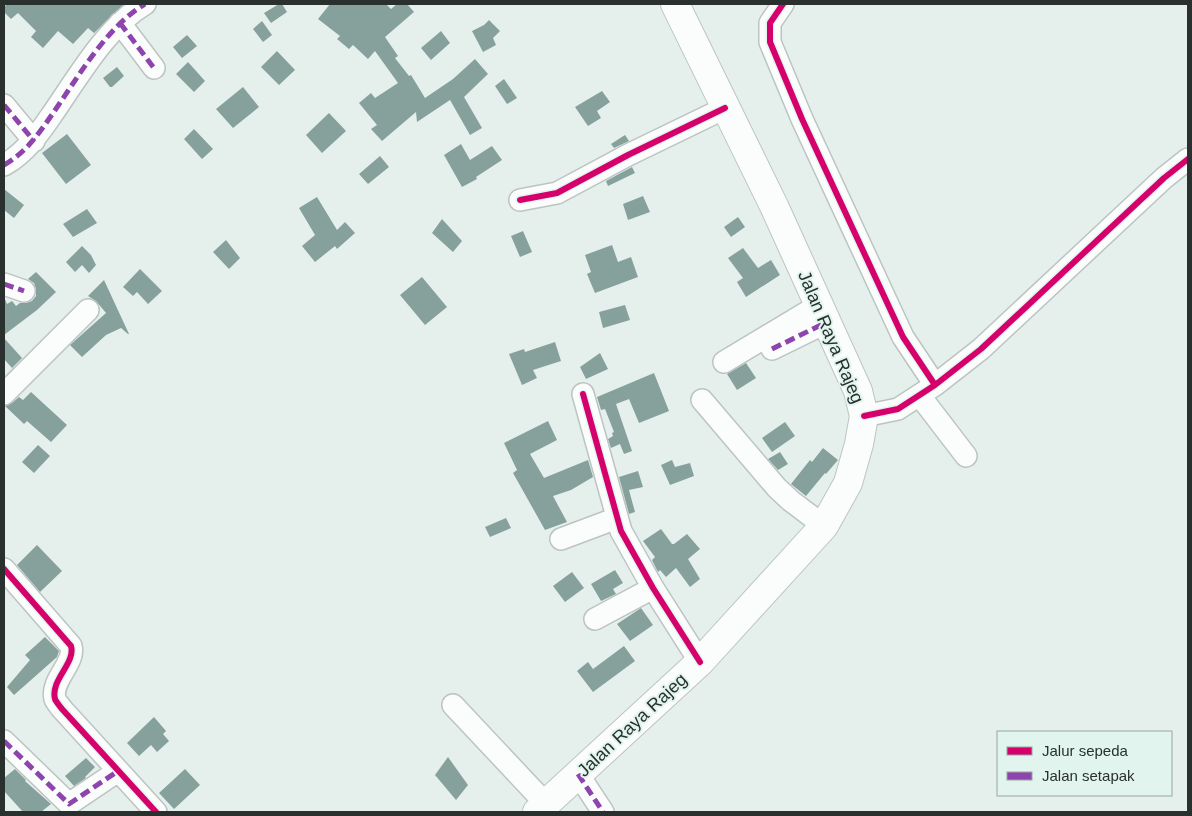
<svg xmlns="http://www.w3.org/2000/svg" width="1192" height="816" viewBox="0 0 1192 816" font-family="Helvetica,sans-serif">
<rect width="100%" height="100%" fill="#e5f0ec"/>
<path fill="#86a19b" d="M7,4H124L94,33L88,28L73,44L58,31L43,48L31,37L36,31L18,13L11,19L4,12V7Z
M279,4H282L287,12L271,23L264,13Z
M330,4H386L391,9L397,4H407L414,12L385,37L398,56L395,58L409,76L411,75L425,98L453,79L475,59L488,74L464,97L482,128L470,135L450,100L417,122L416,112L382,141L371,129L377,125L359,103L371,93L375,98L398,83L375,51L368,59L353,45L349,49L337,39L340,36L318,19Z
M489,20L500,31L493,38L496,45L483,52L472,31L484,25Z
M262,21L272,35L263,42L253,29Z
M441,31L450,43L431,60L421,48Z
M187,35L197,46L182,58L173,47Z
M277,51L295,70L279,85L261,67Z
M188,62L205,81L194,92L176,74Z
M117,67L124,76L112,87H110L103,78Z
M504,79L517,98L507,104L495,86Z
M243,87L259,107L233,128L216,109Z
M602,91L610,102L597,111L601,118L588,126L575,107Z
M329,113L346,131L322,153L306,135Z
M194,129L213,149L202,159L184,139Z
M67,134L91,165L66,184L42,153Z
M625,135L629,141L614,148L611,144Z
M461,144L470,160L492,146L502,160L476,177L477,179L462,187L444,155Z
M380,156L389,167L368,184L359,174Z
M632,167L635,173L608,186L606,181Z
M4,189L24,205L14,218L4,210Z
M643,196L650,212L628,220L623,204Z
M317,197L337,230L345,222L355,233L337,249L335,246L315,262L302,246L315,235L299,208Z
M87,209L97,223L73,237L63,224Z
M738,217L745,227L731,237L724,227Z
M442,219L462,241L453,252L432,233Z
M523,231L532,252L520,257L511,236Z
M226,240L240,258L229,269L213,252Z
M612,245L618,262L631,257L638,277L595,293L587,274L591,272L585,255Z
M82,246L91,255L96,265L89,273L82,265L75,272L66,262Z
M743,248L758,268L771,260L780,275L746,297L737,282L743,278L728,258Z
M140,269L162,291L148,304L137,292L133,296L123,287Z
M36,272L56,292L37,310L4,335V297L7,304L12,301L16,306L20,303H26L32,301L36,296V289L34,283L28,279Z
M422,277L447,307L425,325L400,295Z
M104,280L129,334H128L121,328L106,335L82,357L70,345L106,313L96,301L88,296Z
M625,305L630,320L603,328L599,312Z
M4,338L22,358L12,368L4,359Z
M555,342L561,361L533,370L537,378L522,385L509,354L524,349L525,352Z
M600,353L608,369L586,379L580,367Z
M746,363L756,378L737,390L727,374Z
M654,373L669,411L639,423L629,399L616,404L632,451L624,454L620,444L611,448L608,439L613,436L612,433L614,432L605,409L601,410L597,397Z
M31,392L67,425L51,442L27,421L24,424L5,406L12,403L19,397L23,400Z
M548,421L557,440L530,454L544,478L588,460L593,477L571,490L553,496L567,522L545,530L513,473L517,470L504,443Z
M785,422L795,436L772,452L762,438Z
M38,445L50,456L34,473L22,462Z
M823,448L838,460L826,474L825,473L806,496L791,484L810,460L812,462Z
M780,452L788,464L778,470L768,459Z
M672,460L675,467L690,463L694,476L670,485L661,465Z
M638,471L643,487L629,490L635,512L629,514L619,477Z
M506,518L511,528L490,537L485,527Z
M661,529L672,544H674L687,534L700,549L688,559L700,579L690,587L676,568L666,577L660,570L658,572L652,560L655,557L643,541Z
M37,545L62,571L40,592L17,565Z
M615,570L623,583L613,589L616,594L601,601L591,584Z
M572,572L584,588L565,602L553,586Z
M641,608L653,625L630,641L617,624Z
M45,637L59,651L57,657L14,695L7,687L30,660L25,655Z
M624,646L635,661L593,692L577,671L588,662L593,669Z
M154,717L166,731L163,734L169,741L157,752L151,745L139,756L127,743Z
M448,757L468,785L456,800L435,775Z
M86,758L95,767L85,777L86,778L74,786L65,776Z
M15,769L26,780L25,781L51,804L41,812H23L4,791V778Z
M185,769L200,785L174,809L159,793Z"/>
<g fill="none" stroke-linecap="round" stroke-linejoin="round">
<g stroke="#bcc4c1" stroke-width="24">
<path id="minor" d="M783,4L770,23V42L802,119L903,337L935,385
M120,23L154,68
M4,105L34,141
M4,165C25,153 38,135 51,116C77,79 106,27 145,4
M520,200L557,193L628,155L725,108
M4,284L24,291
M772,349L827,322
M724,362L819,305
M4,394L88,310
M583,394L621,531L653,588L700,662
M920,396L966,456
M702,400L777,488L791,501L824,526
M864,416L898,409L935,385L981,349L1164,178L1188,159
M561,539L617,518
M4,569L71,646C76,663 50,680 55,699C56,702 60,706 62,709L156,812
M595,619L653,588
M453,705L546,804
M4,741L69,804L118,771
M578,774L603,812"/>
</g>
<g stroke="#bcc4c1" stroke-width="30">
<path id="major" d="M537,812L700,662L824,526L848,483L859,444L864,416L858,391L774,206L675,4"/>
</g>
<use href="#minor" stroke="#fbfdfc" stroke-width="21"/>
<use href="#major" stroke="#fbfdfc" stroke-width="28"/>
<path stroke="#8e44ad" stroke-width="5" stroke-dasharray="10 5" stroke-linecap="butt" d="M120,23L154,68
M4,105L34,141
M4,165C25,153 38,135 51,116C77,79 106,27 145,4
M4,284L24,291
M772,349L827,322
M4,741L69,804L118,771
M578,774L603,812"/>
<g stroke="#e1f4ed" stroke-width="9">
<path id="cycleway" d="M783,4L770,23V42L802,119L903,337L935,385
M520,200L557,193L628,155L725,108
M583,394L621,531L653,588L700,662
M864,416L898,409L935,385L981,349L1164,178L1188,159
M4,569L71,646C76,663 50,680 55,699C56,702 60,706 62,709L156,812"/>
</g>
<use href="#cycleway" stroke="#d6006c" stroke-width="6"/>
</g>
<g text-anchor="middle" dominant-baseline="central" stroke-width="4" stroke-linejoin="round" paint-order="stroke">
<g font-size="18" fill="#29302d" stroke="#e1f4ed">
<text transform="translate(831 337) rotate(67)">Jalan Raya Rajeg</text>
<text transform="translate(632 725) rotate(-43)">Jalan Raya Rajeg</text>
</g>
</g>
<rect width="1192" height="816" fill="none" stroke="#29302d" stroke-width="10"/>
<rect x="997" y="731" width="175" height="65" fill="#e1f4ed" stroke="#97a6a0"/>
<rect x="1007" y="747" width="25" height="8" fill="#d6006c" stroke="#97a6a0"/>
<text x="1042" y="756" font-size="15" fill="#29302d">Jalur sepeda</text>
<rect x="1007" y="772" width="25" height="8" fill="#8e44ad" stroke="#97a6a0"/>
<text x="1042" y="781" font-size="15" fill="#29302d">Jalan setapak</text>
</svg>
